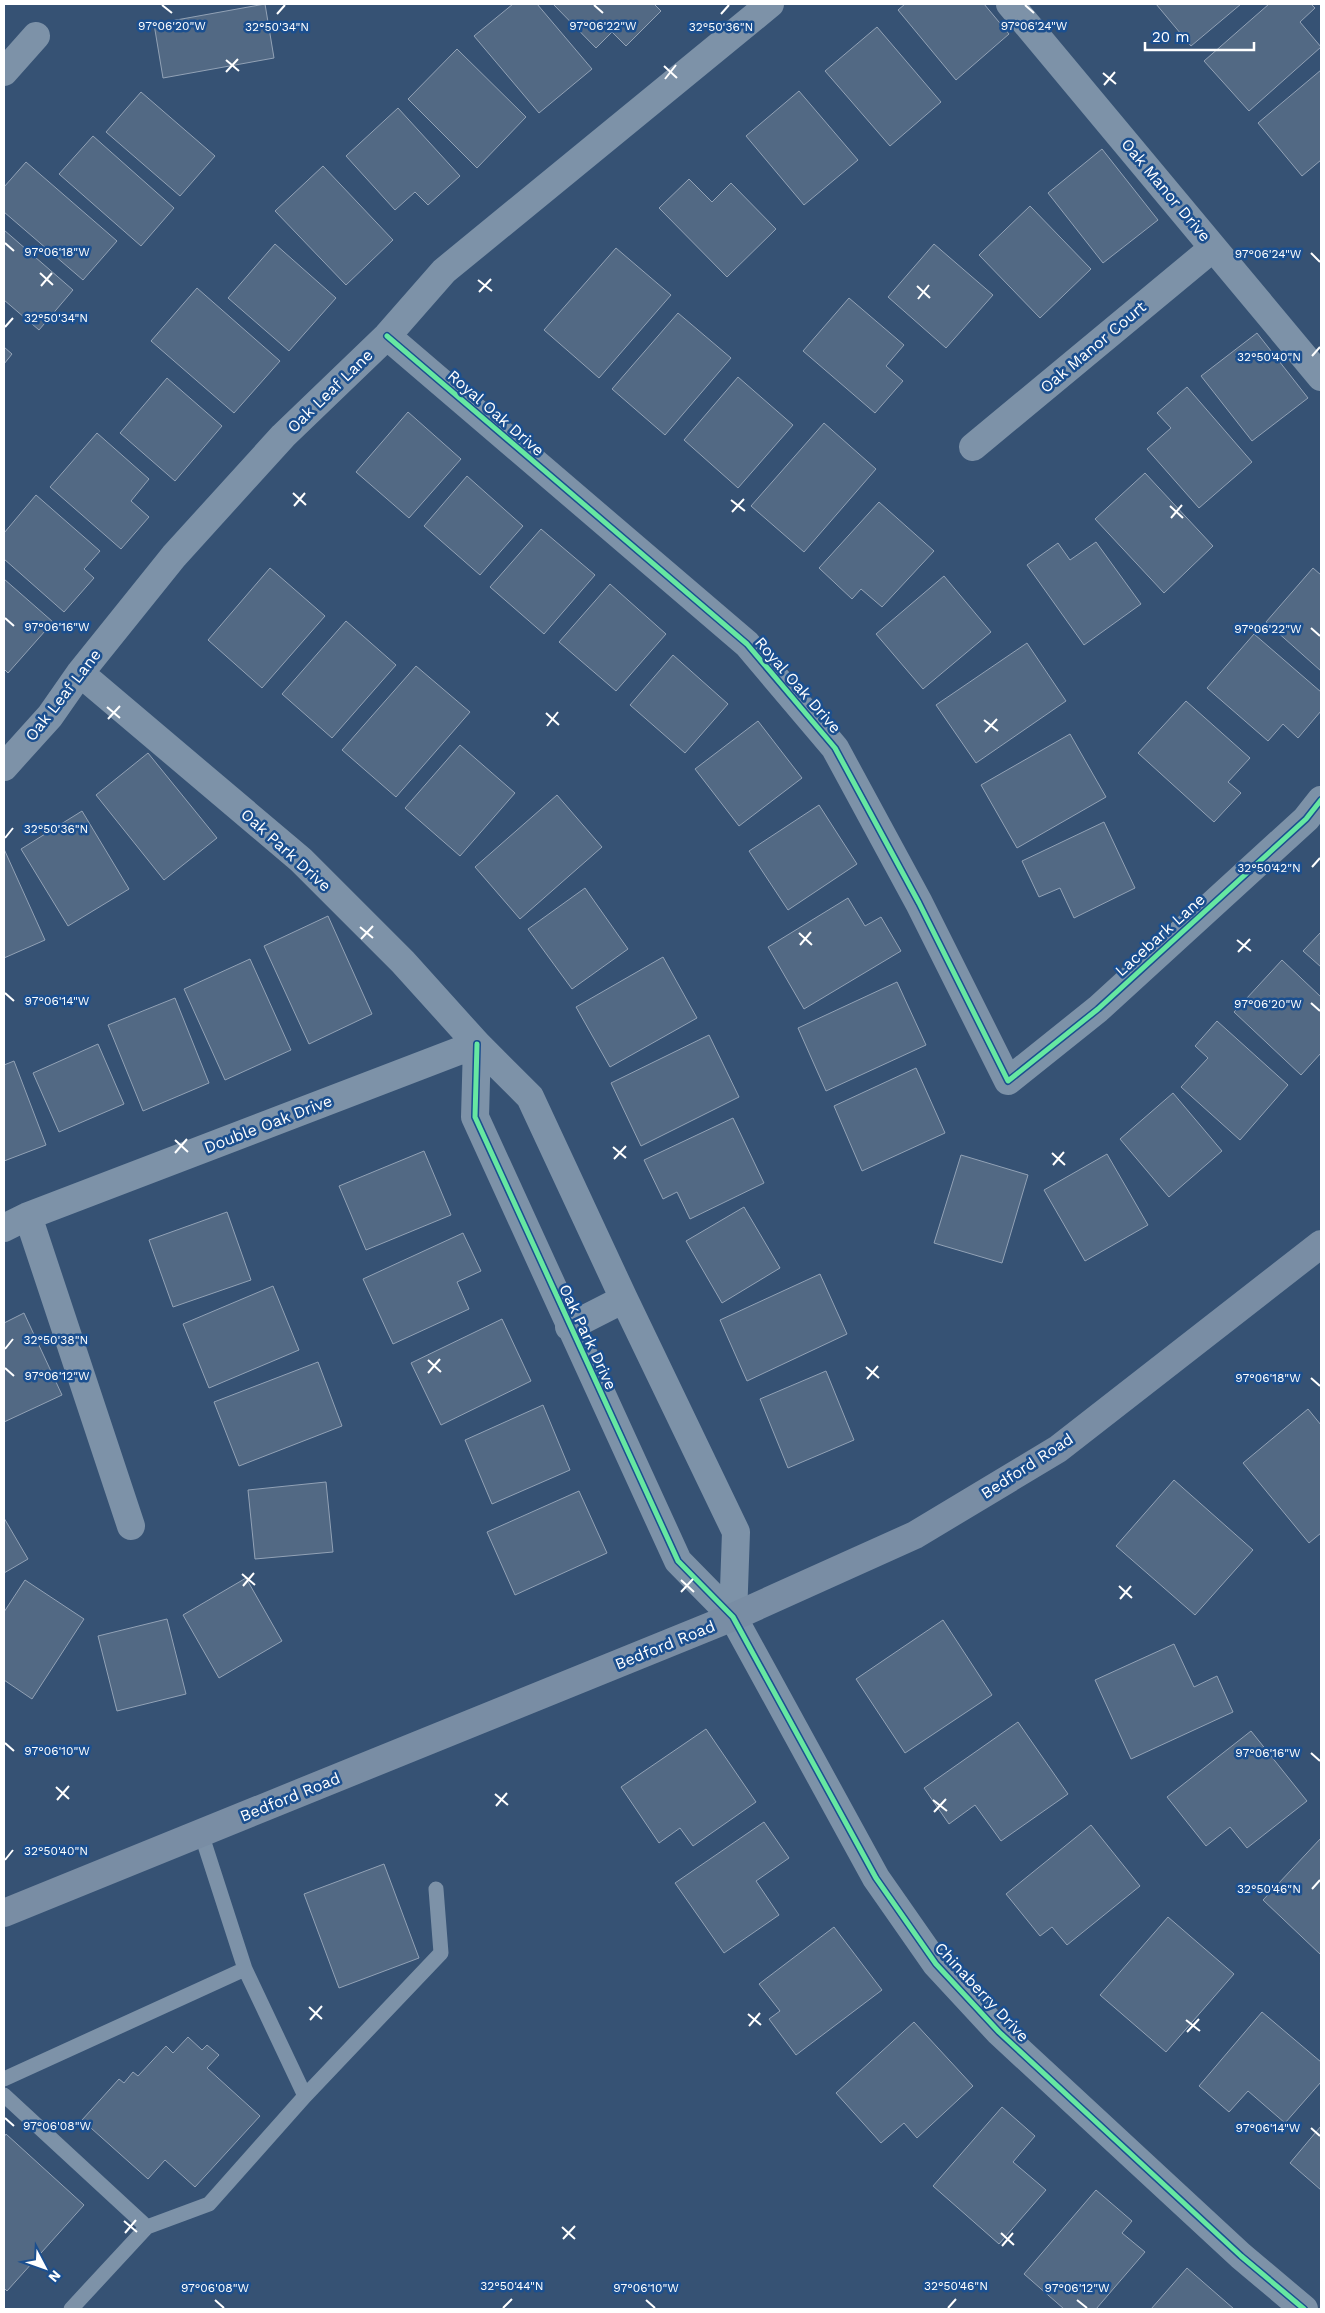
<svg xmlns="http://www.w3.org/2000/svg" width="1325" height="2313" viewBox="0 0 1325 2313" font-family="'Work Sans',sans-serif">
<rect width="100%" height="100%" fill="#365274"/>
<path fill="#526984" stroke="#92a2b6" d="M265,4L274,58L163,78L154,24Z
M513,4H537L592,69L539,113L474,36Z
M553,4H654L661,11L626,46L612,32L596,48Z
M905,4H984L1009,34L956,80L898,10Z
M1156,4H1241L1191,46Z
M1269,4H1311L1315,8L1300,22L1321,47L1249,111L1204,61Z
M877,27L941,102L890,146L825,71Z
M457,49L526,117L477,168L408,99Z
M1321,70V160L1302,176L1258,123Z
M799,91L858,160L804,205L746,136Z
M141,92L215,156L180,196L106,132Z
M398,108L460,176L428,205L415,192L395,210L346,156Z
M93,136L174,208L141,246L59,174Z
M1102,149L1158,220L1103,263L1048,193Z
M26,162L117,241L83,280L4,212V187Z
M323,166L393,240L346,285L275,211Z
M689,179L712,202L731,183L776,229L727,277L659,208Z
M1030,206L1091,269L1040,318L979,255Z
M4,230L73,290L39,330L4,300Z
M275,244L336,298L289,351L228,298Z
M934,244L993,295L946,348L888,297Z
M616,248L671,295L599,378L544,330Z
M197,288L280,361L234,413L151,341Z
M849,298L904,345L886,366L903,381L875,413L803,351Z
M678,313L731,358L665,435L612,389Z
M1257,333L1308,398L1252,441L1201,376Z
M4,347L12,354L4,364Z
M738,377L793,425L738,488L684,440Z
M167,378L222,426L175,481L120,433Z
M1187,387L1252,462L1199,508L1147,449L1171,428L1157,413Z
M408,412L461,459L409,518L356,472Z
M824,423L876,469L804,552L751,506Z
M97,433L149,479L131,501L149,517L121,549L50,487Z
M1145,473L1213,546L1164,593L1095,519Z
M467,476L523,526L480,575L424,526Z
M36,495L100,551L84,569L94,578L64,612L4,559V533Z
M879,502L934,551L882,607L861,589L852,599L819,568Z
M541,529L595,575L544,634L490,587Z
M1096,542L1141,604L1084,645L1027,565L1058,543L1070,560Z
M270,568L325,616L262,688L208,640Z
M1313,568L1321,575V671L1266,622Z
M944,576L991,632L923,689L876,634Z
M4,579L53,622L8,673L4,669Z
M610,584L666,634L616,691L559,642Z
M346,621L396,665L332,738L282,694Z
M1254,634L1321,692V711L1298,738L1283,724L1268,741L1207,688Z
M1027,643L1066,701L976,763L936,705Z
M673,655L728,704L685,753L630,705Z
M416,666L470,712L396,797L342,750Z
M1186,701L1250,758L1228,782L1241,793L1214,822L1138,753Z
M758,721L802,778L739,826L695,769Z
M1070,734L1106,797L1017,848L981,785Z
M460,745L515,793L460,856L405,808Z
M148,753L217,838L164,880L96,795Z
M557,795L602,847L520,919L475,867Z
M819,805L857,864L788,910L749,851Z
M82,811L129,889L68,926L21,849Z
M1104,822L1135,888L1074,918L1060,888L1039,897L1022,861Z
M4,849L45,940L4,958Z
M585,888L628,949L572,989L528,929Z
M848,898L865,926L881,917L901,951L804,1009L768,947Z
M328,916L372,1014L309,1044L264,946Z
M1321,932V967L1303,951Z
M663,957L697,1018L610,1067L576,1007Z
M250,959L291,1050L225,1080L184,989Z
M1282,960L1321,997V1053L1301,1075L1234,1012Z
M897,982L926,1045L826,1091L798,1028Z
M175,998L209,1083L143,1111L108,1025Z
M1217,1021L1288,1085L1240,1140L1181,1087L1208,1058L1195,1046Z
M709,1035L739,1097L641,1146L611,1083Z
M98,1044L124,1104L59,1132L33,1073Z
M14,1061L46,1145L4,1161V1065Z
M916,1068L945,1133L862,1171L834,1106Z
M1173,1093L1222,1151L1169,1197L1120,1139Z
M733,1118L764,1183L690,1219L677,1192L663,1199L644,1160Z
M424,1151L451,1215L366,1250L339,1186Z
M1107,1154L1148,1225L1085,1261L1044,1190Z
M961,1155L1028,1175L1002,1263L934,1243Z
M744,1207L780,1268L722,1303L686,1241Z
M227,1212L251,1280L173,1307L149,1240Z
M463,1233L481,1271L457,1282L469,1309L393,1344L363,1279Z
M820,1274L847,1334L747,1381L720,1320Z
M273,1286L299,1350L209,1388L183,1324Z
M24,1313L62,1395L4,1422V1323Z
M502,1319L531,1381L441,1425L411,1363Z
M318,1362L342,1426L239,1466L214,1402Z
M826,1371L854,1440L788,1468L760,1399Z
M543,1405L570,1470L492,1504L465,1440Z
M1308,1409L1321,1425V1533L1309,1543L1243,1463Z
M1174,1480L1253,1550L1195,1615L1116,1546Z
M326,1482L333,1552L255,1559L248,1490Z
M579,1491L607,1553L515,1595L487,1532Z
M4,1518L28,1559L4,1573Z
M246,1578L282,1641L219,1678L183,1615Z
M25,1580L84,1619L32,1699L4,1680V1612Z
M167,1619L186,1694L117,1711L98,1636Z
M943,1620L992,1695L905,1753L856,1679Z
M1174,1644L1194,1687L1217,1676L1233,1712L1131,1759L1095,1680Z
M1018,1722L1068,1794L1001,1841L975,1805L949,1824L924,1788Z
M706,1729L756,1802L693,1846L680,1828L659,1843L621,1787Z
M1251,1731L1307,1801L1247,1848L1230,1827L1206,1846L1167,1797Z
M764,1822L789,1858L756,1881L779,1915L724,1953L675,1883Z
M1091,1825L1140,1886L1067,1945L1052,1927L1040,1936L1006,1894Z
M1321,1838V1955L1263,1900Z
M384,1864L419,1958L339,1988L304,1894Z
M1168,1917L1234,1974L1166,2052L1100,1995Z
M834,1927L882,1990L796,2055L769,2019L780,2011L759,1984Z
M1262,2012L1321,2062V2082L1285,2123L1248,2091L1229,2112L1199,2086Z
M914,2022L973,2086L917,2138L904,2123L881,2143L836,2093Z
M188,2037L202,2050L207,2045L219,2055L207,2068L260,2116L195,2187L165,2160L148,2179L82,2120L119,2079L124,2083L133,2072L138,2076L166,2046L173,2053Z
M1002,2107L1035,2136L1013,2162L1046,2190L999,2244L933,2186Z
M1321,2126V2190L1290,2163Z
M6,2134L84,2205L7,2291L4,2288V2137Z
M1096,2190L1132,2221L1122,2233L1145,2252L1096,2309H1064L1024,2274Z
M1187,2268L1234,2309H1151Z"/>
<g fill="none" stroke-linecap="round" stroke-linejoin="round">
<path stroke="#7d92a8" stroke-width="15" d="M201,1833L245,1969
M4,2079L245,1969L305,2096L209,2204L147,2227L71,2309
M4,2095L147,2227
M305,2096L441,1953L436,1889"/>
<path stroke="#7d92a8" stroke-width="28" d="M1010,4L1321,377
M4,72L36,36
M387,336L747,644L835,748L919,903L1008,1081L1098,1009L1306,819L1321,800
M973,447L1213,248
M80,673L301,860L403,962L477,1044L530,1097L624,1299L736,1532L733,1617
M4,767L50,716L80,673L174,556L283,436L387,336L444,271L770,4
M477,1044L475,1117L678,1561L733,1617L876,1878L936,1964L999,2032L1241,2256L1304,2309
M28,1216L131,1526
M4,1228L28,1216L477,1044
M569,1327L624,1299"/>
<path stroke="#798da4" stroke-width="28" d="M4,1913L733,1617L915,1535L1058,1449L1321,1244"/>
<g stroke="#1b4f8f" stroke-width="8">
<path id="cycleway" d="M387,336L747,644L835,748L919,903L1008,1081L1098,1009L1306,819L1321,800
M477,1044L475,1117L678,1561L733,1617L876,1878L936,1964L999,2032L1241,2256L1304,2309"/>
</g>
<use href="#cycleway" stroke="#66e7a1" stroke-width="5"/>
</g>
<path fill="none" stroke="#fff" stroke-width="2" d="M162,5L172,13M594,5L603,13M1025,5L1034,13M277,14L285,5M721,14L729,5M226,60L239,71M664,66L677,78M226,72L238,59M1103,73L1116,84M665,79L676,65M1104,85L1115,72M5,243L14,251M1311,253L1320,262M40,273L53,285M478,280L492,291M41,286L52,273M917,286L930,298M479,292L491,279M918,299L929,285M5,327L13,318M1312,356L1320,347M293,493L306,505M731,500L745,511M294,506L305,493M1170,506L1183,518M732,512L744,499M1171,518L1182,505M5,618L14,626M1311,628L1320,636M107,707L120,718M546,713L559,725M108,719L120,706M984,720L998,731M547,726L558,712M985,732L997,719M5,838L13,828M1312,867L1320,858M360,927L373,938M799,933L812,945M361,939L373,926M1237,940L1251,951M800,945L811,932M1238,952L1250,939M5,993L14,1001M1311,1003L1320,1011M175,1140L188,1152M613,1147L626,1158M175,1153L187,1139M1052,1153L1065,1165M614,1159L626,1146M1053,1165L1064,1152M5,1349L13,1339M428,1360L441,1372M866,1367L879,1378M5,1368L14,1376M428,1373L440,1359M1311,1378L1320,1386M867,1379L878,1366M242,1574L255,1585M681,1580L694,1592M243,1586L254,1573M1119,1586L1132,1598M681,1592L693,1579M1120,1599L1131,1586M5,1743L14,1751M1311,1753L1320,1761M56,1787L69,1799M495,1794L508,1805M57,1800L69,1786M933,1800L947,1811M496,1806L507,1793M934,1812L946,1799M5,1860L13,1850M1312,1889L1320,1880M309,2007L322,2019M748,2014L761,2025M310,2020L322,2006M1186,2020L1200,2031M749,2026L760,2013M1187,2032L1199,2019M5,2118L14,2126M1311,2128L1320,2136M124,2221L137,2232M562,2227L575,2239M125,2233L136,2220M1001,2233L1014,2245M563,2239L575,2226M1002,2246L1013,2233M215,2300L224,2308M646,2300L655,2308M1077,2300L1087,2308M503,2308L512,2299M948,2308L956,2299"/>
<g text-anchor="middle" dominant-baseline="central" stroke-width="5" stroke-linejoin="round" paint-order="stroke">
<g font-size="16" fill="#fff" stroke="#1b4f8f">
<text transform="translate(1166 190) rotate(50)">Oak Manor Drive</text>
<text transform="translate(1093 347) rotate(-40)">Oak Manor Court</text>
<text transform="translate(330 391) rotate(-44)">Oak Leaf Lane</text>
<text transform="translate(496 413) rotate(41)">Royal Oak Drive</text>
<text transform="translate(798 685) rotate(49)">Royal Oak Drive</text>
<text transform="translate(63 695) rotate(-52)">Oak Leaf Lane</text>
<text transform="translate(286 850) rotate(42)">Oak Park Drive</text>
<text transform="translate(1160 935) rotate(-42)">Lacebark Lane</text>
<text transform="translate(268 1124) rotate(-21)">Double Oak Drive</text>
<text transform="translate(588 1337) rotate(65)">Oak Park Drive</text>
<text transform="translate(1027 1466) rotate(-33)">Bedford Road</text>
<text transform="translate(665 1645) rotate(-22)">Bedford Road</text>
<text transform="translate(290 1797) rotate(-22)">Bedford Road</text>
<text transform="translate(982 1992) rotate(47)">Chinaberry Drive</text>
</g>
</g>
<g font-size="12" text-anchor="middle" fill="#fff" stroke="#1b4f8f" stroke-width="5" stroke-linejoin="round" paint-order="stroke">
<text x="172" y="30">97°06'20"W</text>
<text x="603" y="30">97°06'22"W</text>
<text x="1034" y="30">97°06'24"W</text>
<text x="277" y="31">32°50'34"N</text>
<text x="721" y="31">32°50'36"N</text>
<text x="57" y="256">97°06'18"W</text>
<text x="1268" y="258">97°06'24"W</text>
<text x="56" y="322">32°50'34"N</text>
<text x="1269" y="361">32°50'40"N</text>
<text x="57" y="631">97°06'16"W</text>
<text x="1268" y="633">97°06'22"W</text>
<text x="56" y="833">32°50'36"N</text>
<text x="1269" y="872">32°50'42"N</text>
<text x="57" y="1005">97°06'14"W</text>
<text x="1268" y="1008">97°06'20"W</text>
<text x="56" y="1344">32°50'38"N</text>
<text x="57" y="1380">97°06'12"W</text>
<text x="1268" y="1382">97°06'18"W</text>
<text x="57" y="1755">97°06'10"W</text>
<text x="1268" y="1757">97°06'16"W</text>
<text x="56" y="1855">32°50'40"N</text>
<text x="1269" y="1893">32°50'46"N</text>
<text x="57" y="2130">97°06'08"W</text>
<text x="1268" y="2132">97°06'14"W</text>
<text x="512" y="2290">32°50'44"N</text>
<text x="956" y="2290">32°50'46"N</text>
<text x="215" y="2292">97°06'08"W</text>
<text x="646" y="2292">97°06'10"W</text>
<text x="1077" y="2292">97°06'12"W</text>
</g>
<rect width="1325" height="2313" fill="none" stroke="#ffffff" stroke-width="10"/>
<g transform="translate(45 2268) rotate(131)" stroke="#1b4f8f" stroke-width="4" paint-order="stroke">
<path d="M0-4L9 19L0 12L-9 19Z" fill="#ffffff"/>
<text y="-8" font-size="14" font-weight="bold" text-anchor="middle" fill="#ffffff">N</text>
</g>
<path d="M1145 42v8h109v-8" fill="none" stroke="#ffffff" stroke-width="2.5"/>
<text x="1152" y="42" font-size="15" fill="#ffffff" stroke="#1b4f8f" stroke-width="4" paint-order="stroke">20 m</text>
</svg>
